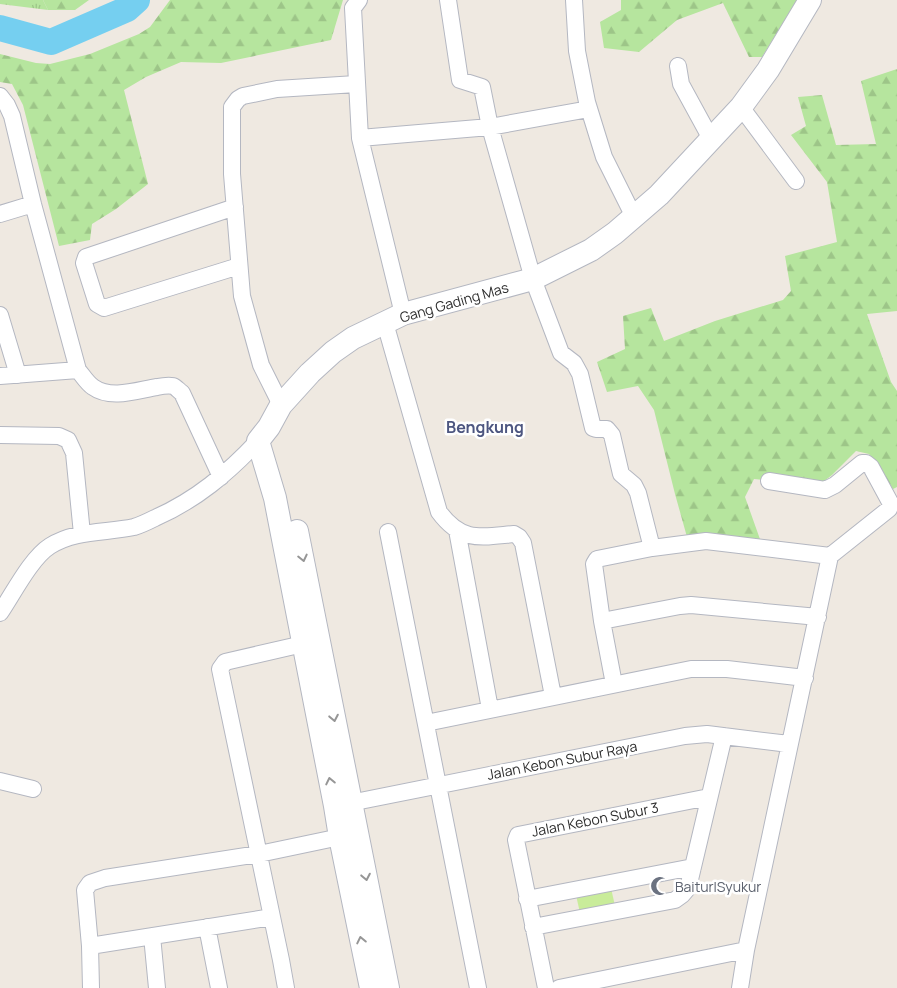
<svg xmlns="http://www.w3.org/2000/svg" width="897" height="988" viewBox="0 0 897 988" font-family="Manrope,sans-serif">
<defs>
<pattern id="grass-tufts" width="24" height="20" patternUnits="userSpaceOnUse" patternTransform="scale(1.25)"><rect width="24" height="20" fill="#b6e59e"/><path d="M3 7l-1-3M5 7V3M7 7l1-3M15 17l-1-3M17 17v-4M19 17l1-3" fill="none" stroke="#9dc588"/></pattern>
<pattern id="forest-firs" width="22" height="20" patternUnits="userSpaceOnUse" patternTransform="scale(1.25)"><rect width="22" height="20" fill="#b6e59e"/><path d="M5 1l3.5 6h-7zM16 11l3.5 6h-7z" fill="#9dc588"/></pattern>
</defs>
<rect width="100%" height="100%" fill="#efe9e1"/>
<path fill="url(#grass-tufts)" d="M0,0H43L48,10L0,4Z"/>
<path fill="url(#forest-firs)" d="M43,0H89L75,10H48Z
M170,0H343L331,40L221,63L181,62L146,77L124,90L148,184L116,209L92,224L90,240L59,246L23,105L12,84L0,82V54L36,63L50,64L90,54L139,34L150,27Z
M621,0H797L762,57H749L723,3L677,20L639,52L604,48L600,22L621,10Z
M897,69V311L867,314L891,382L897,391V487L893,489L869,454L856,451L832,475L819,485L754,479L745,497L761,542L687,537L675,494L654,410L638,386L607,392L597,362L625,349L623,316L651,308L664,341L715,321L783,300L791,291L785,256L837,242L827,182L791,135L806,126L798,97L822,95L836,145L876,144L861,81Z"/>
<path fill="#c9ec9a" d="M611,888L615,906L580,913L576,895Z"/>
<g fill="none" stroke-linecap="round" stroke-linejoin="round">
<path stroke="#75cff0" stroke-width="26" d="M0,28L51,42L127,9L137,0"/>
<g stroke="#b4b7c1" stroke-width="18">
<path id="street" d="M359,0L353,8L360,138L403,314
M448,0L460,80L482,87L490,127L533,279L561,353L574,363L580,374L593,428L596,429H607L612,435L621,474L634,485L638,493L652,548
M574,0L577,51L587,102L604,157L634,217
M678,66L681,84L711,139
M0,96L7,105L12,116L33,204L78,370C83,376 87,383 93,387C111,400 138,390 157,387C162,386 168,385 173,386C176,387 179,391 182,393L221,477
M741,107L796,181
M360,138L490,127L589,109
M235,207L86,257L84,263L97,304L104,308L239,266
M0,214L33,204
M0,315L18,375
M385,323L439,512C462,543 481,537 514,534L519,537L523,543L553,696
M0,376L78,370
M281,405L261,365L242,296L232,174V107L238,99L243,96L277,89L356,84
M0,435L59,436L68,440L74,453L82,534
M457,530L490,709
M388,532L478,988
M0,613C13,594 31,558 50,546C75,530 106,533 134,527C141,525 149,521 155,518C196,500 228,473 258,441
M602,621L680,606L691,605L818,617
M614,684L602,621L594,564L597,559L652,548L706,541L830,556
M426,723L691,669H727L805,678
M0,781L33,789
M340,805L685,736L707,734L789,744
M527,899L693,867
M207,927L219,988
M533,927L675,900L682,895L688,888L724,736
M152,936L157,988
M90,946L272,917
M91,988L90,946L85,890L90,883L105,878L259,854L340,837
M286,988L281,960L220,669L225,662L303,644
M546,988L516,840L518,835L709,797
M559,988L746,950L830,556L889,509L891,504L871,467L866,463H862L835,485L825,490L769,481
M740,988L746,950"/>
</g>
<g stroke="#b4b7c1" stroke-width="24">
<path id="secondary" d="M297,531L388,988
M371,988L340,837L335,806L275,498L258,441L269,427L281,405L310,373L333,352L353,338L403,314L533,279L591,250L615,233L659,195L741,107L768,70L810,0"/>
</g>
<use href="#street" stroke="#fff" stroke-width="16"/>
<use href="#secondary" stroke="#fff" stroke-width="22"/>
</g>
<defs><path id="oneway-chevron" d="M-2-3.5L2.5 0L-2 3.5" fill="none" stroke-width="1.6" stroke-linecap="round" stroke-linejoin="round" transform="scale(1.25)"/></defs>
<g stroke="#969696">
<use href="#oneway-chevron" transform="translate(303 558) rotate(77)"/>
<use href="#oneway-chevron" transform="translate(334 718) rotate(79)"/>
<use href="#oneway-chevron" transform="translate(330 781) rotate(-102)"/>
<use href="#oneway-chevron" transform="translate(366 877) rotate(79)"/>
<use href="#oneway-chevron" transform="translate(361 940) rotate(-102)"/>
</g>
<defs>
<g id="mosque-bare" transform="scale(1.5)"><path d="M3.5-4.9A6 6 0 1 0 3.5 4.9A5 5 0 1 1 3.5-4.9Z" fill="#6b7280" stroke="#fff" stroke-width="2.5" paint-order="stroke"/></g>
</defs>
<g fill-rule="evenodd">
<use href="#mosque-bare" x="660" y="886"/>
</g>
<g text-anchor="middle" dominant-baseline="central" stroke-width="5" stroke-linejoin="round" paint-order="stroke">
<g font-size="14" fill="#2e2e2e" stroke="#fff">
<text transform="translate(454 302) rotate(-16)">Gang Gading Mas</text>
<text transform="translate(562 760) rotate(-11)">Jalan Kebon Subur Raya</text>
<text transform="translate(595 819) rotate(-11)">Jalan Kebon Subur 3</text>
</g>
<g font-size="14" fill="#5b616d" stroke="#fff" text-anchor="start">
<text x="675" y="886">BaiturlSyukur</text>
</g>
<g font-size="16" font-weight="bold" fill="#4d5680" stroke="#fff">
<text x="485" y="427">Bengkung</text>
</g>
</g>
</svg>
